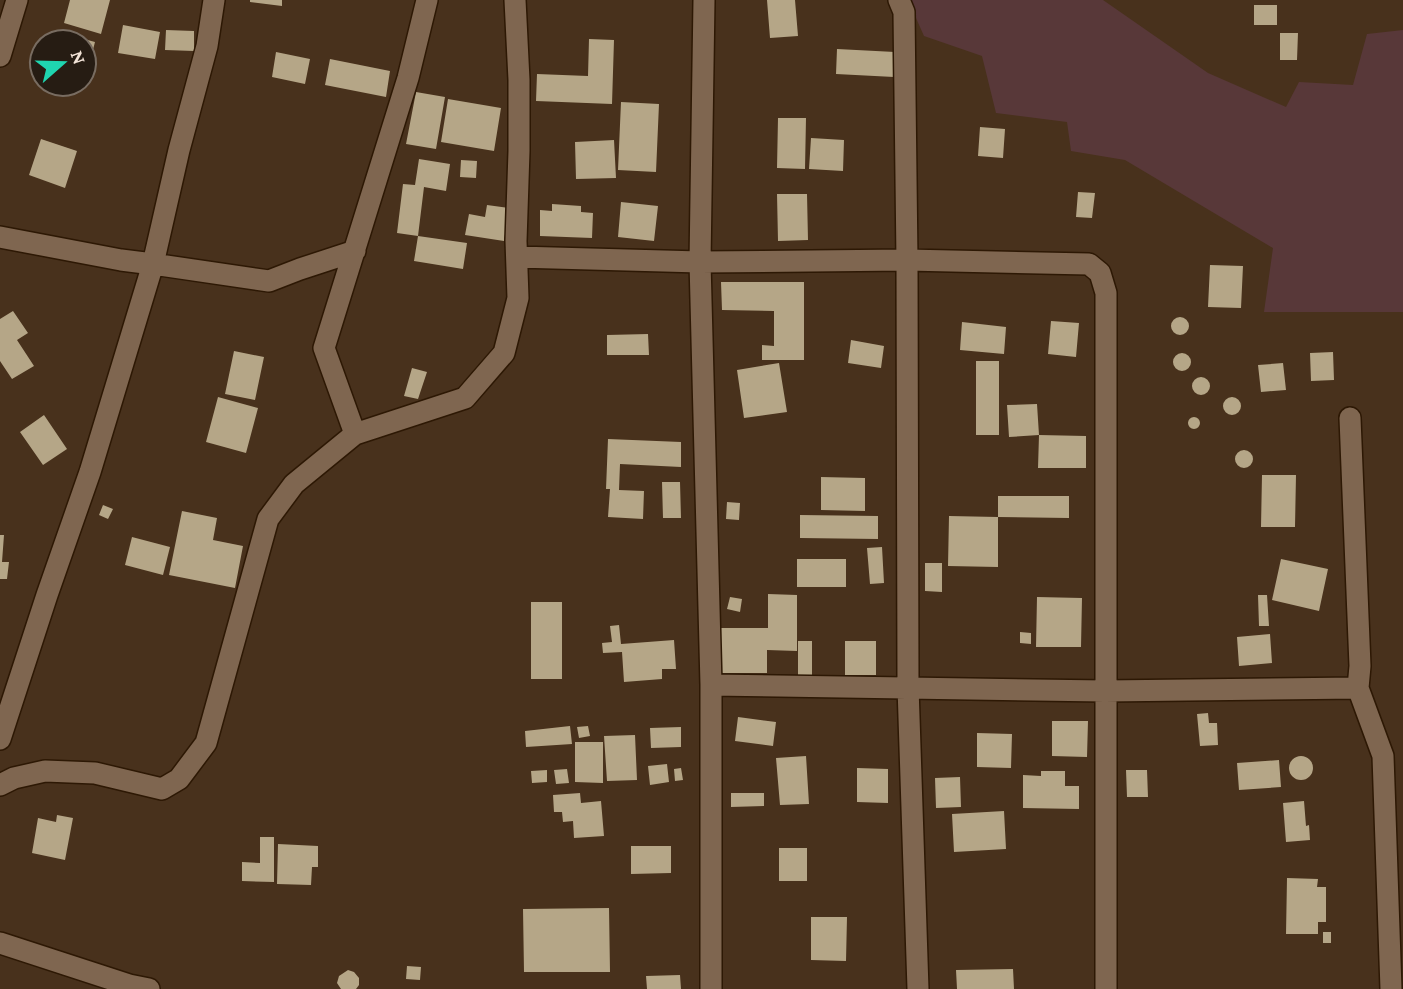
<svg xmlns="http://www.w3.org/2000/svg" width="1403" height="989" viewBox="0 0 1403 989" font-family="'Crimson Pro',serif">
<rect width="100%" height="100%" fill="#48311c"/>
<path fill="#583839" d="M908,0H1103L1208,73L1286,107L1299,82L1353,85L1367,34L1403,30V312H1264L1273,248L1125,160L1071,151L1067,122L996,113L982,56L924,36Z"/>
<path fill="#b5a687" d="M70,0H110L101,34L64,23Z
M250,0H282V6L250,2Z
M767,0H795L798,36L770,38Z
M1254,5H1277V25H1254Z
M123,25L160,32L155,59L118,53Z
M166,30L194,31V51L165,50Z
M58,32L95,42L88,69L84,68V42H56Z
M1280,33H1298L1297,60H1280Z
M589,39L614,40L612,104L536,101L537,74L588,76Z
M837,49L895,52L894,77L836,74Z
M276,52L310,59L305,84L272,77Z
M330,59L390,71L386,97L325,85Z
M416,92L445,97L436,149L406,144Z
M448,99L501,108L494,151L441,142Z
M621,102L659,104L656,172L618,170Z
M778,118H806L805,169L777,168Z
M980,127L1005,129L1003,158L978,156Z
M811,138L844,140L843,171L809,169Z
M41,139L77,151L65,188L29,175Z
M614,140L616,178L576,179L575,142Z
M419,159L450,164L446,191L424,187L418,236L467,243L463,269L414,261L418,236L397,233L403,184L415,185Z
M461,160L477,161L476,178L460,177Z
M1078,192L1095,193L1092,218L1076,217Z
M777,194H807L808,240L778,241Z
M621,202L658,206L654,241L618,237Z
M552,204L581,206V212L593,213L592,238L540,236V210L552,211Z
M487,205L509,208L504,241L465,235L469,214L485,217Z
M1210,265L1243,266L1241,308L1208,307Z
M721,282H804V360H762V345L774,346V311L722,310Z
M13,311L28,333L17,340L34,366L12,379L0,361V319Z
M1171 326a9 9 0 1 1 18 0a9 9 0 1 1-18 0Z
M1051,321L1079,323L1076,357L1048,354Z
M962,322L1006,327L1004,354L960,350Z
M648,334L649,355H607V335Z
M851,340L884,346L881,368L848,363Z
M234,351L264,357L255,400L225,394Z
M1333,352L1334,380L1311,381L1310,353Z
M1173 362a9 9 0 1 1 18 0a9 9 0 1 1-18 0Z
M976,361H999V435H976Z
M779,363L787,412L744,418L737,370Z
M1283,363L1286,390L1261,392L1258,365Z
M412,368L427,372L418,399L404,396Z
M1192 386a9 9 0 1 1 18 0a9 9 0 1 1-18 0Z
M1223 406a9 9 0 1 1 18 0a9 9 0 1 1-18 0Z
M218,397L258,408L246,453L206,442Z
M1037,404L1039,435L1009,437L1007,405Z
M44,415L67,449L43,465L20,432Z
M1188 423a6 6 0 1 1 12 0a6 6 0 1 1-12 0Z
M1039,435L1086,436V468H1038Z
M608,439L681,442V467L620,464L619,490L644,491L643,519L608,517L610,489H606Z
M1235 459a9 9 0 1 1 18 0a9 9 0 1 1-18 0Z
M1262,475H1296L1295,527H1261Z
M821,477L865,478V511L821,510Z
M662,482H680L681,518H663Z
M998,496H1069V518L998,517Z
M727,502L740,503L739,520L726,519Z
M103,505L113,509L108,519L99,515Z
M182,511L217,518L213,540L243,546L235,588L169,575Z
M800,515L878,516V539L800,538Z
M949,516L998,517V567L948,566Z
M0,535H4L2,562H9L7,579H0Z
M132,537L170,547L163,575L125,565Z
M882,547L884,583L870,584L867,548Z
M797,559H846V587H797Z
M1281,559L1328,569L1319,611L1272,600Z
M925,563H942V592L925,591Z
M768,594L797,595V651L767,650V673H721V628H768Z
M1258,595H1267L1269,626H1259Z
M730,597L742,599L740,612L727,609Z
M1037,597L1082,598L1081,647H1036Z
M531,602H562V679H531Z
M619,625L621,644L674,640L676,669H662V679L624,682L622,652L603,653L602,643L612,642L610,626Z
M1020,632L1031,633V644L1020,643Z
M1270,634L1272,663L1239,666L1237,637Z
M798,641H812V680H798Z
M845,641H876V675H845Z
M1208,713L1209,723H1217L1218,745L1200,746L1197,714Z
M738,717L776,722L773,746L735,741Z
M1052,721H1088L1087,757L1052,756Z
M570,726L572,744L526,747L525,731Z
M588,726L590,736L579,738L577,727Z
M681,727V747L651,748L650,728Z
M977,733L1012,734L1011,768L977,767Z
M635,735L637,780L607,781L604,736Z
M575,742H603V783L575,782Z
M1289 768a12 12 0 1 1 24 0a12 12 0 1 1-24 0Z
M806,756L809,804L780,805L776,758Z
M1279,760L1281,787L1239,790L1237,763Z
M667,764L669,782L650,785L648,766Z
M681,768L683,780L675,781L674,769Z
M857,768L888,769V803L857,802Z
M567,769L569,783L556,784L554,770Z
M547,770V782L532,783L531,771Z
M1126,770H1147L1148,797H1127Z
M1041,771H1065V786H1079V809L1023,808V775L1041,776Z
M960,777L961,807L936,808L935,778Z
M580,793L581,803L601,801L604,836L574,838L573,821L563,822L562,812H554L553,795Z
M731,793H764V806L731,807Z
M1304,801L1306,826L1309,825L1310,840L1286,842L1283,803Z
M1004,811L1006,849L954,852L952,814Z
M57,815L73,818L65,860L32,853L38,818L56,822Z
M260,837H274V882L242,881V862L260,863Z
M278,844L318,846V867H312L311,885L277,884Z
M631,846H671V873L631,874Z
M779,848H807V881H779Z
M1287,878L1318,879L1317,887H1326V922H1318V934H1286Z
M609,908L610,972H524L523,909Z
M811,917H847L846,961L811,960Z
M1323,932H1331V943H1323Z
M407,966L421,967L420,980L406,979Z
M1013,969L1014,989H957L956,970Z
M348,970L354,972L359,978V985L356,989H341L337,983L339,976Z
M680,975L681,989H647L646,976Z"/>
<g fill="none" stroke-linecap="round" stroke-linejoin="round">
<g stroke="#2d1804" stroke-width="24">
<path id="street" d="M704,0L700,262L711,685V989
M899,0L904,12L907,260L908,687L918,989
M0,56L17,0
M0,237L121,260L153,264L179,150L207,46L214,0
M517,257L700,262L907,260L1089,264L1100,273L1106,293V989
M355,434L324,348L408,78L427,0
M711,685L1105,691L1358,688L1360,666L1350,418
M1358,688L1383,756L1391,989
M0,739L47,595L90,472L153,264L269,281L300,269L355,251
M0,785L14,778L45,771L95,773L162,789L179,779L206,743L268,519L294,484L355,434L465,398L504,353L518,298L516,241L519,151V80L515,0
M0,943L129,985
M122,989L129,985L149,989"/>
</g>
<use href="#street" stroke="#7f6650" stroke-width="21"/>
</g>
<g transform="translate(63 63) rotate(70)"><circle r="33" fill="#261c13" stroke="#786c61" stroke-width="2"/>
<path d="M0-5L12 26L0 18L-12 26Z" fill="#1fd5b0"/>
<text y="-10" font-size="19" font-weight="bold" text-anchor="middle" fill="#f2e3d7">N</text>
</g>
</svg>
